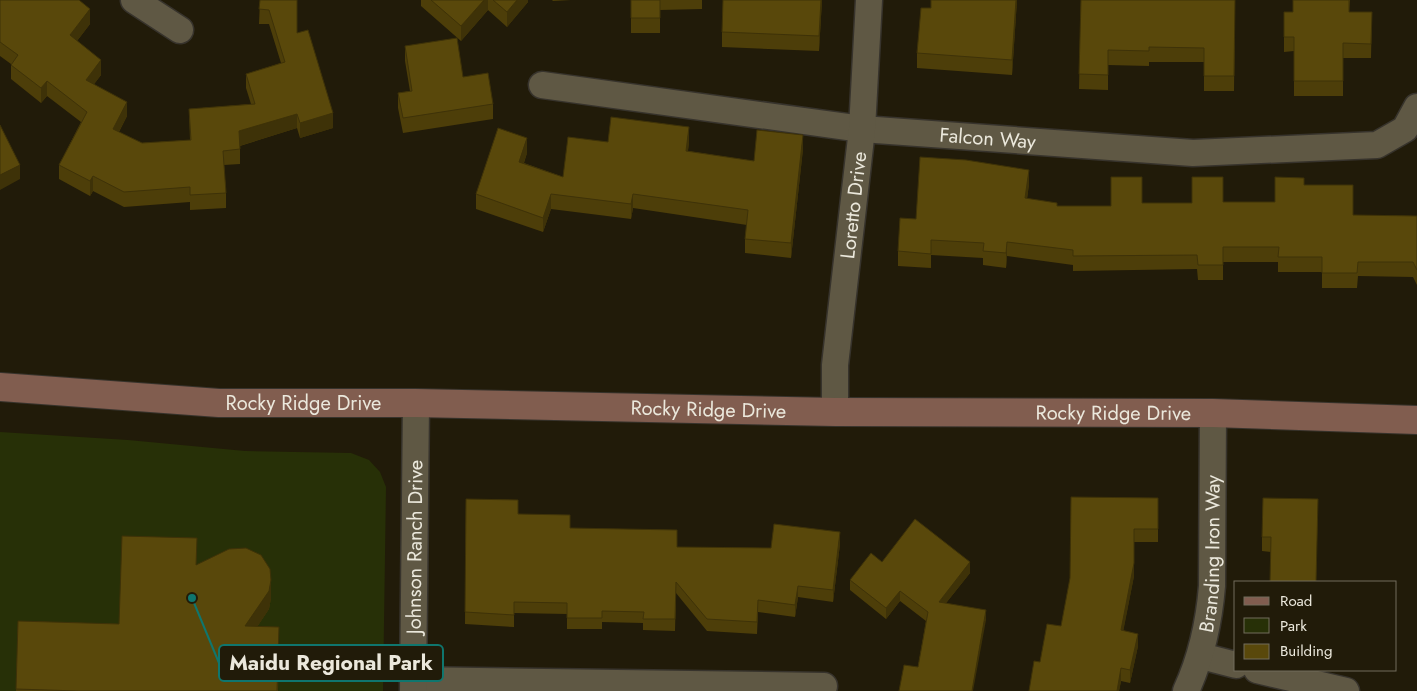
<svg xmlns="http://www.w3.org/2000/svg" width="1417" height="691" viewBox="0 0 1417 691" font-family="Jost,sans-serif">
<rect width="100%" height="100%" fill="#211b09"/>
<path fill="#273007" d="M0,432L128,440L245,451L351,453L369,460L380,472L386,487L383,691H0Z"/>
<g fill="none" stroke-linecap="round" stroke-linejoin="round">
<g stroke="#37332c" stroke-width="29">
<g id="street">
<path d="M134,0L180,30"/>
<path id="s1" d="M542,85L862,129L1193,153L1377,145L1405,129L1417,107"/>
<path id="s2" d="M835,412V365L862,129L869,0"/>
<path d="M1201,656L1236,665"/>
<path d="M1257,670L1346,691"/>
<path d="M413,680L824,686"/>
<path id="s3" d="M413,691L416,403"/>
<path id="s4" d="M1186,691C1202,656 1209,623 1212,586L1213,413"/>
</g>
</g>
<g stroke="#37332c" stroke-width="30">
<g id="secondary">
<path id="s5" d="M0,387L219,403H416L835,412L1213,413L1417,420"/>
</g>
</g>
<use href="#street" stroke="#5f5844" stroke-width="26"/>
<use href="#secondary" stroke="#815d4f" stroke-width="28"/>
</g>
<path fill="#4d3e09" d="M0,0L90,24L77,41L101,75L94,84L127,116L119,132L142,143L190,140L189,109L251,104L246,88V74L281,63L269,24H259L260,0L297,33L333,128L300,138L297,128L240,146V164L224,165L226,193V208L190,210V202L124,207L93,191L90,196L59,179V165L81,122L47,96L41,103L11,79V64L0,56Z
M421,0H528V2L507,27L488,10L461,41L421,6Z
M552,0H571L553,1Z
M631,0H702V9L660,10V33H631Z
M822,0L819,51L722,47V32Z
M1017,0L1012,75L917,68V53Z
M1081,0H1235L1234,91H1204V62H1149V66L1108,65V90L1079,89Z
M1293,0H1350L1349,12H1372L1371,58H1343V96H1294V51L1284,52V12H1293Z
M405,46L463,77L493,104V119L403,133L398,108V93L410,91L405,61Z
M608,142H689L688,151L754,161L803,149L791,258L745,253V239L747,225L633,208L631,219L551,209L543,232L476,209V194L527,153L524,163L563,177Z
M1029,184L1027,199L1057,206H1111L1142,203H1192L1223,202H1275L1304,185L1353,215L1417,216V285L1413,277L1358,276L1357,288H1322V272H1278V262H1223V280H1198L1197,269L1073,271V265L1007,256L1006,268L983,265V258L931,255V268L898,266V251L916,219Z
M1158,498V542H1134V576L1123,631L1138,646L1130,683L1121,681L1119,691H1029L1040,662L1061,626Z
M466,499L570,528L677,547L771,548L840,544L833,602L798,597L795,617L758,612L757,634L707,631L676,593L675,631L643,630V623L602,622V629H567V614L514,613V627L465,624Z
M1318,514L1271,552L1262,551V537Z
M882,562L970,573L946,603L986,620L918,667L926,621L900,601L886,619L850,590V580Z
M196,565L271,598L269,609L257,627L279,646L278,691H16L18,621L119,624Z"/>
<path fill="#3e3208" d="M484,0H488V10L461,41V26Z
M517,0H528V2L507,27V12Z
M821,0H822L819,51V36Z
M1016,0H1017L1012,75V60Z
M90,9V24L70,50V35Z
M101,60V75L86,95V80Z
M47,81V96L41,103V88Z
M127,102V116L113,143V129Z
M333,113V128L300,138V123Z
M297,114V128L239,146V131Z
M689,127V142L686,165V151Z
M803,135V149L791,258V243Z
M527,138V153L519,176V162Z
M20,165V179L0,190V175Z
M1029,170V184L1025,213V198Z
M93,176V191L90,196V181Z
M551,194V209L543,232V218Z
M633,194V208L631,219V204Z
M1007,242V256L1006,268V253Z
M1134,529V576L1121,643V630Z
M840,532V544L833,602V590Z
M970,562V573L939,612V602Z
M271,580V598L269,609L245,645V626Z
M798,586V597L795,617V605Z
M900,591V601L886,619V608Z
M986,610V620L973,691H972Z
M1138,634V646L1130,683V670Z
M1121,668V681L1119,691H1117Z"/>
<path fill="#59480b" stroke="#3e3208" d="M0,0H79L90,9L70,35L101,60L86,80L127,102L113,129L142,143L191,140L189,109L255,104L246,74L285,62L269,10L259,9L260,0H297V33L308,30L333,113L300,123L297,114L239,131L240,149L223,151L226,193L190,195V187L124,192L93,176L90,181L59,165L87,112L47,81L41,88L11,65L18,55L0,42Z
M431,0H484L461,26Z
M493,0H517L507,12Z
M631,0H660V18H631Z
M723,0H821L819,36L722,32Z
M931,0H1016L1012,60L917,53L921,8H931Z
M1081,0H1235L1234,76H1204V48L1149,47V51L1108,50V75L1079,74Z
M1293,0H1349V12H1372L1371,44L1343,43V81H1294V37H1284V12H1293Z
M457,38L463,77L488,73L493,104L403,118L398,93L412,91L405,46Z
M611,117L689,127L686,151L754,161L757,130L803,135L791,243L745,239L748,210L633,194L631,204L551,194L543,218L476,194L498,128L527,138L519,162L563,177L568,137L608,142Z
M0,125L20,165L0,175Z
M920,157L966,160L1029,170L1025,198L1057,203V206H1111V177H1142V203H1192V177H1223V202H1275V177L1304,178V185H1353V215L1417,216V270L1413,262H1358L1357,273H1322V257H1278L1279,247H1223V265H1198L1197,255L1073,256V250L1007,242L1006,253L983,251L984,243L931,240V254L898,251L900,218L916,219Z
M1071,497L1158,498V529H1134V563L1121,630L1138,634L1130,670L1121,668L1117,691H1029L1034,661L1040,662L1047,624L1061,626L1070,578Z
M1263,498L1318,499L1316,582H1270L1271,537H1262Z
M466,499L518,500V514L570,515V528L677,530V547L771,548L774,524L840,532L833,590L798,586L795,605L758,600L757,622L707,619L676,582L675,619H643L644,612L602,611V618H567V603L514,602V615L465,612Z
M915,519L970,562L939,602L986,610L972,691H899L904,665L918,667L928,612L900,591L886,608L850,580L871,553L882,562Z
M122,536L197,538L196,565L229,549L246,548L261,555L270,569L271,580L269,591L245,626L279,627L277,691H78L16,689L18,621L119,624Z"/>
<g text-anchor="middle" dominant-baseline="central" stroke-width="4.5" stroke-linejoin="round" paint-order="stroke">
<g font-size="20" fill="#ebe8dc" stroke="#211b09">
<text stroke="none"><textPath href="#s1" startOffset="449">Falcon Way</textPath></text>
<text stroke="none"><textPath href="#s2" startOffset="208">Loretto Drive</textPath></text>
<text stroke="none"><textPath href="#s5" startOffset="304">Rocky Ridge Drive</textPath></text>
<text stroke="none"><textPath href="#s5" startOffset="709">Rocky Ridge Drive</textPath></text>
<text stroke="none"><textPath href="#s5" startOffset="1114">Rocky Ridge Drive</textPath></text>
<text stroke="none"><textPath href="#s3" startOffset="144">Johnson Ranch Drive</textPath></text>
<text stroke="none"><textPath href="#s4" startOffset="141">Branding Iron Way</textPath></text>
</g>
</g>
<path fill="none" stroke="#0f766e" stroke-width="2" d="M192 598L219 663"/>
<circle fill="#0f766e" stroke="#211b09" stroke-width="2" cx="192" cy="598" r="5"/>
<rect fill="#211b09" stroke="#0f766e" stroke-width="2" x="219" y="645" width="224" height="36" rx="5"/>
<g font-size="21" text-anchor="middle" font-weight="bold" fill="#ebe8dc">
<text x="331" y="670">Maidu Regional Park</text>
</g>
<rect x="1234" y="581" width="162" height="90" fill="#211b09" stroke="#726d5d"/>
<rect x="1244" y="597" width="25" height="8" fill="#815d4f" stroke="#726d5d"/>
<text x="1280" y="606" font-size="15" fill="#ebe8dc">Road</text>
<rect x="1244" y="618" width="25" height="15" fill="#273007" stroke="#726d5d"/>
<text x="1280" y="631" font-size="15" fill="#ebe8dc">Park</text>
<rect x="1244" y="644" width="25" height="15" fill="#59480b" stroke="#726d5d"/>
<text x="1280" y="656" font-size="15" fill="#ebe8dc">Building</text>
</svg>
